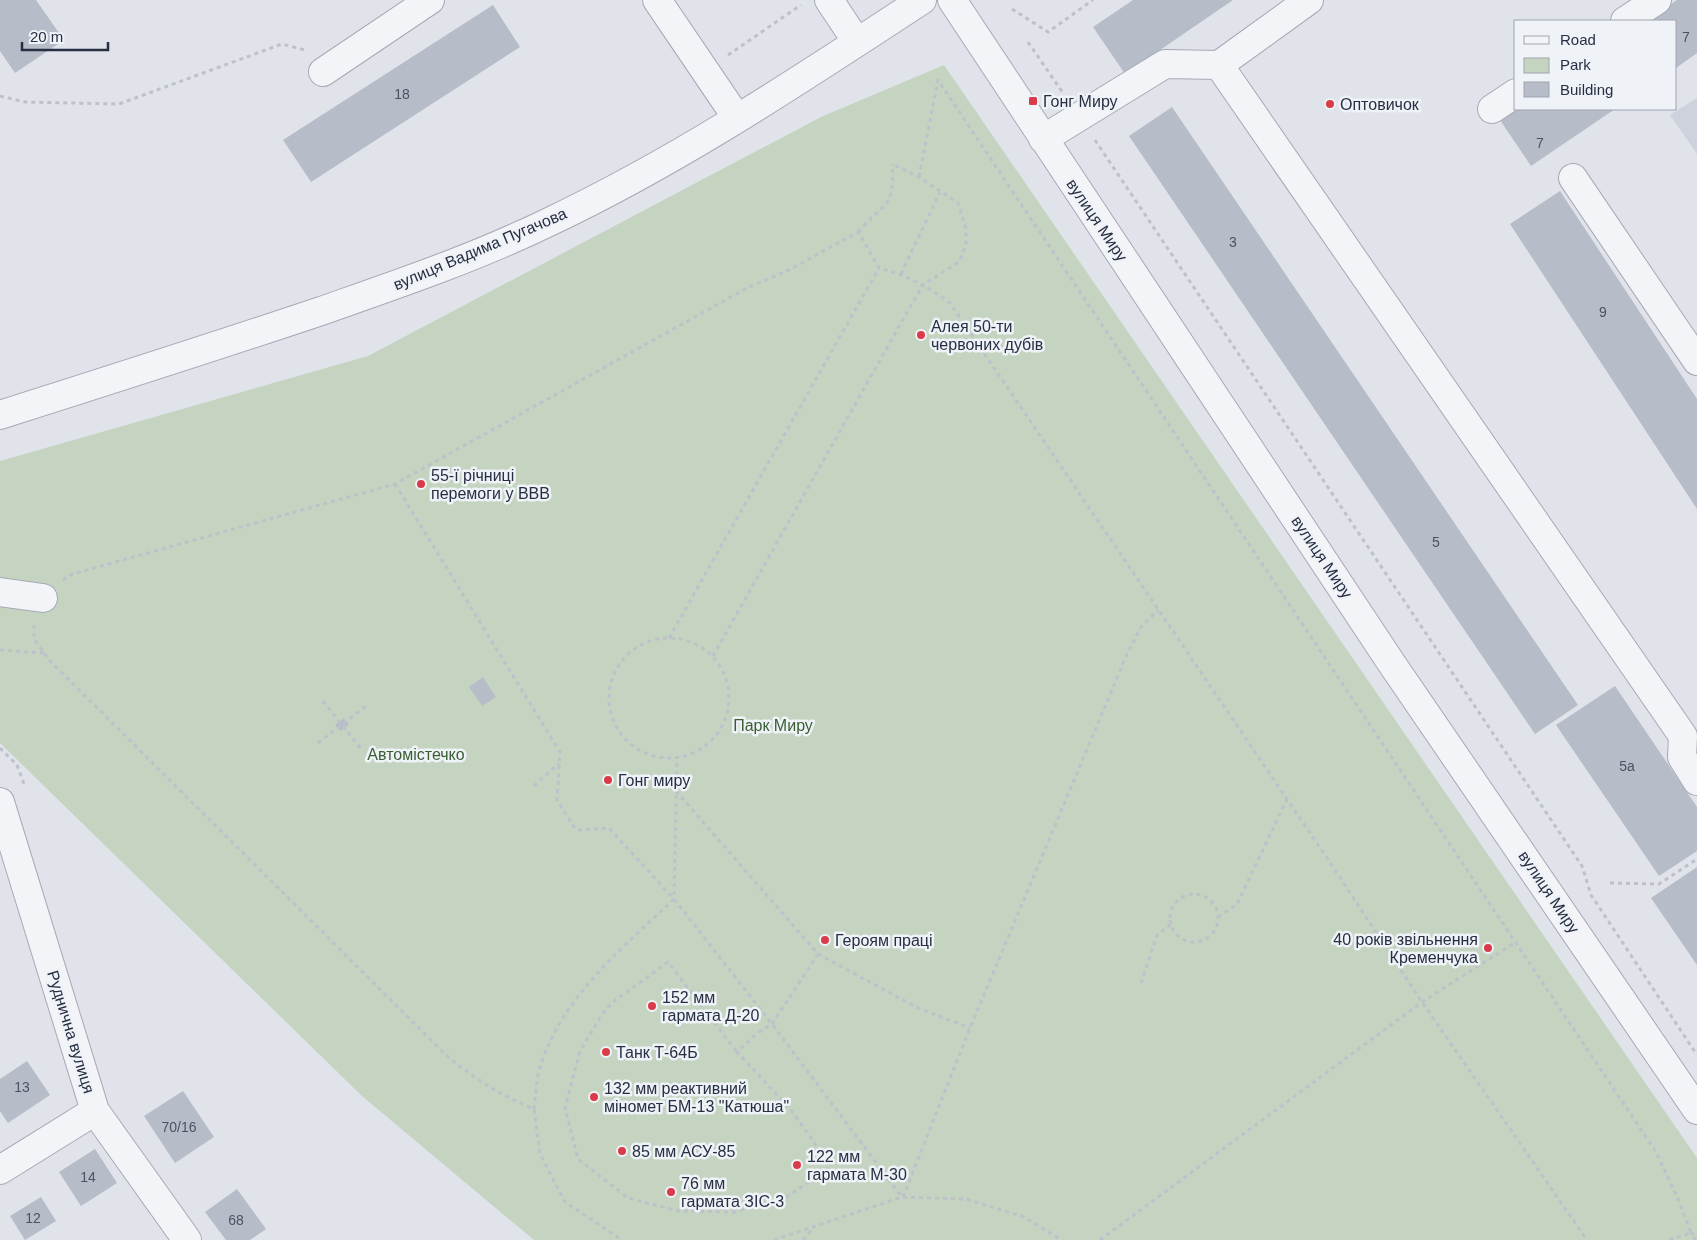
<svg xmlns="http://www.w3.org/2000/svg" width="1697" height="1240" viewBox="0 0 1697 1240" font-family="Arial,sans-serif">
<rect width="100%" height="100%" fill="#e0e3ea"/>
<path fill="#cdd2dc" d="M1697,98V154L1670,115Z"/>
<path fill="#c4d4c0" d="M944,65L1697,1158V1240H534L362,1096L0,743V461L368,356L821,117Z"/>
<path fill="#b6bcc8" d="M0,0H36L64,40L15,73L0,51Z
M1133,0H1233L1125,74L1093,27Z
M1677,0H1697V53L1676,68V21H1645Z
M493,5L520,47L311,182L283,140Z
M1172,107L1578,705L1535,734L1129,136Z
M1516,109H1615L1531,166L1500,120Z
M1560,191L1697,399V509L1510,224Z
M483,677L496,697L482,706L469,687Z
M1615,686L1697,807V851L1659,876L1556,725Z
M344,718L349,724L341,731L335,725Z
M1697,867V965L1651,898Z
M27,1061L50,1095L8,1123L0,1111V1079Z
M183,1091L214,1137L175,1163L144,1116Z
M95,1149L117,1183L81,1206L59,1172Z
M237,1189L266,1229L250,1240H226L205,1212Z
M41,1197L56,1221L25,1240L10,1216Z"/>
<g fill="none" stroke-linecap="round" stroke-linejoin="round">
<g stroke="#a5a9b5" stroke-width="30">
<path id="minor" d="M657,0L737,118
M829,0L857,42
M952,0L1392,664L1697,1110
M1625,21L1657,0
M1219,65L1309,0
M323,72L430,0
M1492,109L1516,93
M1043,139L1165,64L1219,65L1683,736L1682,757L1697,781
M1573,178L1697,361
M0,415C107,381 214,347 321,311C398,284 475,258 549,222C680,160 801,79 922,0
M0,592L43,598
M0,802L95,1111L187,1240
M0,1170L95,1111"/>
</g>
<path stroke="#bec1c9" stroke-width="3" stroke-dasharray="4 4" stroke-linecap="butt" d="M1012,9L1048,32L1093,0
M1028,42L1063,93
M728,55L801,5
M0,96L25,102L119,104L282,44L305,50
M1095,140L1582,866L1591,895L1697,1055
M919,177L938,80L1656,1152L1678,1199L1691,1233L1667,1240
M858,232C882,203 896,210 892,164
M901,274L940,192
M395,484L560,752L557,800L576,830L609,828L674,899L772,1024L902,1197
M63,580L69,575L395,484L747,288L789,270L858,232L879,268C906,275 927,286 950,303L1327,858L1422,1002L1587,1240
M34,625V639L49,660L445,1054C473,1078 500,1095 534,1109L540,1154L565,1202L622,1240
M669,638L879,268
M609 698a60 60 0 1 1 120 0a60 60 0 1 1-120 0Z
M0,650L44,653
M713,656L910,307L924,284L959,262L966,245V229L958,203L919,177L892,164
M323,701L361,749
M318,743L366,706
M0,748L17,765L24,784
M534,786L559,763
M676,791L818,954L772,1024L756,1034L737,1052L791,1110L831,1166L787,1197L734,1212L679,1211L628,1198L578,1159L565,1108L580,1051L603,1013L613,1002L668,962L737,1052
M1610,883L1659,884L1697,859
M1170 918a24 24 0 1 1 48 0a24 24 0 1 1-48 0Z
M1218,917L1237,904L1287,799
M818,954L918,1008L970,1028
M1141,983L1157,935L1171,924
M534,1109C536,1095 536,1080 540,1067C562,997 622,948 674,899L677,758
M903,1197L970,1028L1127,654L1141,627L1158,610
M774,1240L902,1197L966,1199L1024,1217L1061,1240
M803,1240L814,1227
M1100,1240L1422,1002L1516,942
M1696,1240L1691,1233L1697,1235"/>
<use href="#minor" stroke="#f3f4f8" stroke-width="28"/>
</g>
<g fill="#d93b4a" stroke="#eff2f7" stroke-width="2">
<rect x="1028" y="96" width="10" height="10" rx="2.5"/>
<circle cx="1330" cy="104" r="5"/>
<circle cx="921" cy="335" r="5"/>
<circle cx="421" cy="484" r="5"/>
<circle cx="608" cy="780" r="5"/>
<circle cx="825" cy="940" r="5"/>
<circle cx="1488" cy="948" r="5"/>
<circle cx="652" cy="1006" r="5"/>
<circle cx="606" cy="1052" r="5"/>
<circle cx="594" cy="1097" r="5"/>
<circle cx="622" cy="1151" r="5"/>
<circle cx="797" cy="1165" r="5"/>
<circle cx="671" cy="1192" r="5"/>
</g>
<g text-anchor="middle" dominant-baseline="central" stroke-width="5" stroke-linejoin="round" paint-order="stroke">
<g font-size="14" fill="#4b5264">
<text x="1686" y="37">7</text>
<text x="402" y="94">18</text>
<text x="1540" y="143">7</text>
<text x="1233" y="242">3</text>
<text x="1603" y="312">9</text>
<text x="1436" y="542">5</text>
<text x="1627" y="766">5а</text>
<text x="22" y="1087">13</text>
<text x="179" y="1127">70/16</text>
<text x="88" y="1177">14</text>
<text x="33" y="1218">12</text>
<text x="236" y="1220">68</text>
</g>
<g font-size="16" fill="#272f43" stroke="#eff2f7" text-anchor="start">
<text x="1043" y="101">Гонг Миру</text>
<text x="1340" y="104">Оптовичок</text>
<text x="931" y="326">Алея 50-ти<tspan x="931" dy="18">червоних дубів</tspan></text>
<text x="431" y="475">55-ї річниці<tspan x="431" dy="18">перемоги у ВВВ</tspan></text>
<text x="618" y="780">Гонг миру</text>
<text x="1478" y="939" text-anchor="end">40 рокiв звiльнення<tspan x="1478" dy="18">Кременчука</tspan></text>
<text x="835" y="940">Героям працi</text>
<text x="662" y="997">152 мм<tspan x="662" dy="18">гармата Д-20</tspan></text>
<text x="616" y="1052">Танк Т-64Б</text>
<text x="604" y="1088">132 мм реактивний<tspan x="604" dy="18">міномет БМ-13 "Катюша"</tspan></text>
<text x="632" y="1151">85 мм АСУ-85</text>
<text x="807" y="1156">122 мм<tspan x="807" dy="18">гармата М-30</tspan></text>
<text x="681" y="1183">76 мм<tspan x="681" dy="18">гармата ЗІС-3</tspan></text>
</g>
<g font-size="16" fill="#272f43" stroke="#eff2f7">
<text transform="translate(1097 220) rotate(56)">вулиця Миру</text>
<text transform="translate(480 249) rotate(-23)">вулиця Вадима Пугачова</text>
<text transform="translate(1322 557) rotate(56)">вулиця Миру</text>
<text transform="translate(1549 892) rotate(56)">вулиця Миру</text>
<text transform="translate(71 1032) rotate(73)">Руднична вулиця</text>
</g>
<g font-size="16" fill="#395f33" stroke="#eff2f7">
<text x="773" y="725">Парк Миру</text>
<text x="416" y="754">Автомістечко</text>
</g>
</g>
<rect x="1514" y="20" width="162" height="90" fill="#eff2f7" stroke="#9fa4af"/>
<rect x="1524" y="36" width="25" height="8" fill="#f3f4f8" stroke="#9fa4af"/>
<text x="1560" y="45" font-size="15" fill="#272f43">Road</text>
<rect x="1524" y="58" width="25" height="15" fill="#c4d4c0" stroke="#9fa4af"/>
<text x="1560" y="70" font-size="15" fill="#272f43">Park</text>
<rect x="1524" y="82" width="25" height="15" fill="#b6bcc8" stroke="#9fa4af"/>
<text x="1560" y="95" font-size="15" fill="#272f43">Building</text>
<path d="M22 42v8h86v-8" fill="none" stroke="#272f43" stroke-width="2.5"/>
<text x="30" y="42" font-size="15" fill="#272f43" stroke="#eff2f7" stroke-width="4" paint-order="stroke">20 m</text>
</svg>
